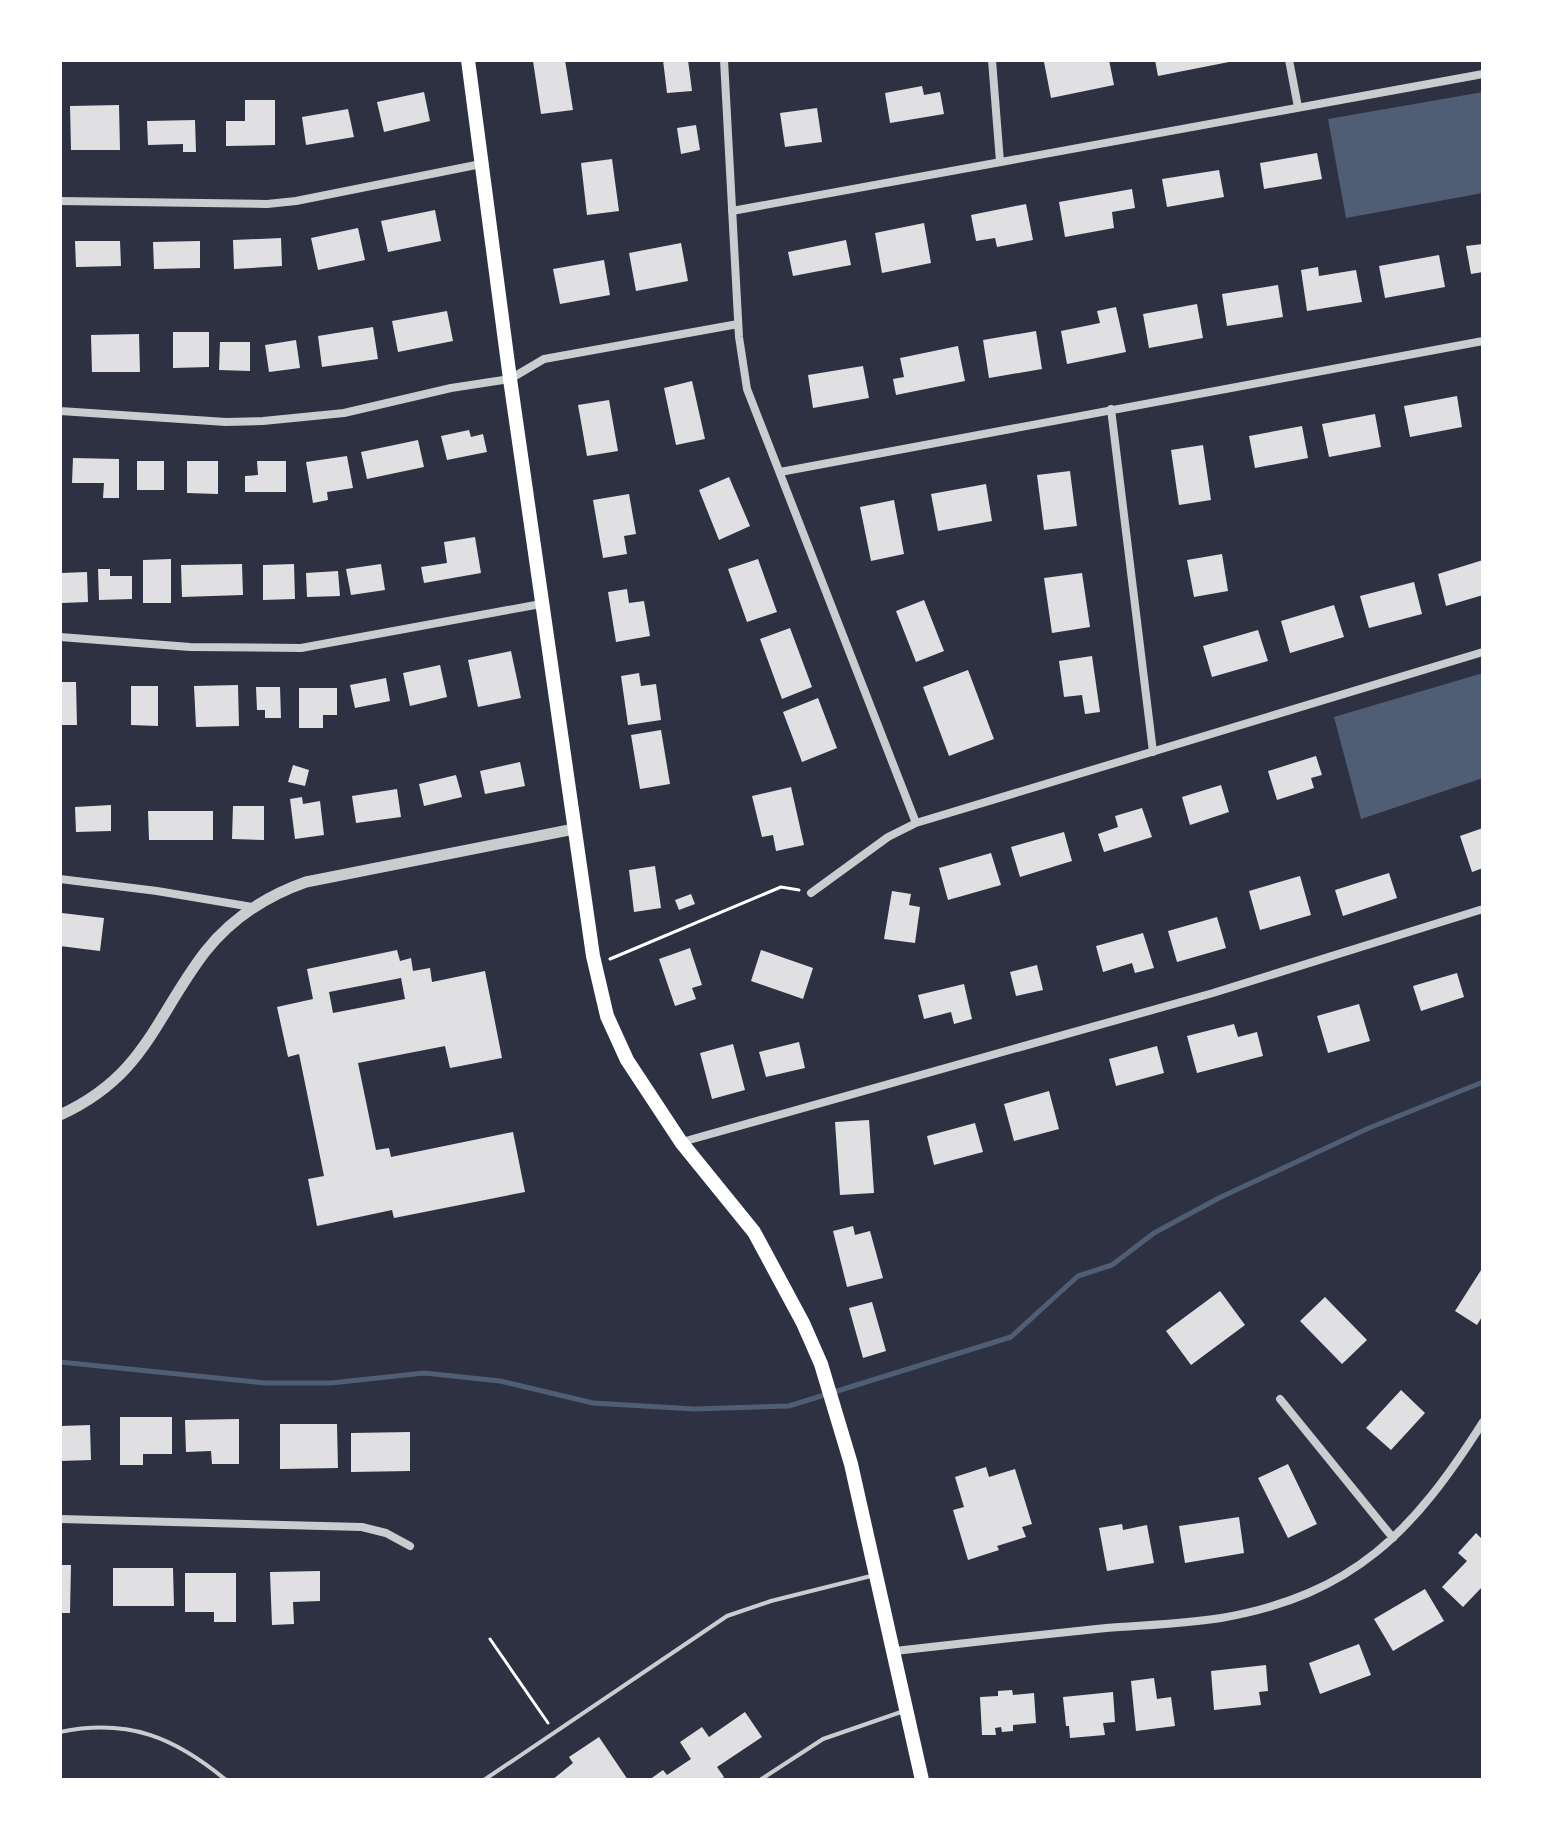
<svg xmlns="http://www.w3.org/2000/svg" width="1543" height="1840" viewBox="0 0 1543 1840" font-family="'DejaVu Sans',sans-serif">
<rect width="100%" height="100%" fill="#2d3142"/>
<path fill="#4f5d75" d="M1483,92V193L1346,218L1328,119Z
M1483,673V778L1361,819L1334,717Z"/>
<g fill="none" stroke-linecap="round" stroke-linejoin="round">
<path stroke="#4f5d75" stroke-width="5" d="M60,1362L265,1383H331L424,1373L500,1381L593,1403L694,1409L789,1406L1011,1337L1078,1276L1112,1265L1154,1233L1219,1198L1369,1128L1483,1082"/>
</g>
<path fill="#e0e0e3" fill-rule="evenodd" d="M565,60L573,110L541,114L533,61Z
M663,60H688L692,91L667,93Z
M1053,60H1109L1114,85L1051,98L1044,62Z
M1155,60H1233L1234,61L1158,76Z
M922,86L924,95L940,92L944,114L890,123L885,93Z
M424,92L430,121L384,132L377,102Z
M245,100H275V145L226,146V121H245Z
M119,105L120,150H71L70,106Z
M817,108L822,142L785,147L780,113Z
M348,109L354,137L306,145L302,117Z
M195,120L196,152H183V144L148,145L147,121Z
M696,125L700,150L681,154L677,128Z
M1317,153L1322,179L1264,189L1260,163Z
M612,159L619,211L587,215L581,163Z
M1219,170L1224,197L1167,207L1162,179Z
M1132,189L1135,208L1112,212L1114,228L1065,237L1059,202Z
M1026,204L1033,240L997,247L995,238L976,241L971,215Z
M435,210L441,241L388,252L381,221Z
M924,223L931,263L882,273L875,233Z
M358,228L365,260L318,270L311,238Z
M281,238L282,266L234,269L233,240Z
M846,240L851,265L793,276L788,252Z
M75,241H120L121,266L76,267Z
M200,241V268L154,269L153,242Z
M681,243L688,281L636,291L629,253Z
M1483,244V272L1471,274L1466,246Z
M1439,255L1445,287L1385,298L1379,266Z
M604,260L610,295L560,304L553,269Z
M1318,267L1319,276L1356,270L1362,302L1307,311L1301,270Z
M1278,285L1283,317L1227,326L1222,294Z
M1197,304L1203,338L1149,348L1143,314Z
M1116,307L1126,352L1067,364L1061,331L1100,323L1097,311Z
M447,311L453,341L398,352L392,321Z
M373,327L378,359L322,367L318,336Z
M1036,331L1042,369L989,378L983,340Z
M173,332H209V367L173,368Z
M139,334L140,372H92L91,335Z
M296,340L300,368L269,372L265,345Z
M220,342H250V371L219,370Z
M958,346L965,381L896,395L893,379L904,377L900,358Z
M863,366L869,398L813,408L808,375Z
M692,381L705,439L676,445L664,388Z
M1457,396L1462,427L1410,437L1404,406Z
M609,400L618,451L587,456L578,405Z
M1375,414L1381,447L1329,457L1322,424Z
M1302,426L1308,458L1255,468L1249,436Z
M469,430L471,437L483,434L487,452L447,460L441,436Z
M418,440L424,467L367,479L361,452Z
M1203,445L1211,500L1179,505L1171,450Z
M347,456L353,488L327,492L328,500L313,503L306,462Z
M73,458L119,459V498H103L104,483H72Z
M137,461H164V490H137Z
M187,461H218V494L187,493Z
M257,461H286V492H245V476L258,475Z
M1070,471L1077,526L1044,530L1037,475Z
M729,477L750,526L719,540L699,490Z
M986,484L992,521L938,531L931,494Z
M629,494L636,534L624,536L627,554L603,558L593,500Z
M894,500L904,554L871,561L860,507Z
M475,537L481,573L424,583L421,567L447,563L444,542Z
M1222,554L1228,591L1194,597L1187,560Z
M171,559V603H143V560Z
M758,559L777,612L747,622L728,569Z
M1483,560V595L1446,606L1438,574Z
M242,564L243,595L182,597L181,565Z
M294,564L295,599L263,600V565Z
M381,564L385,590L351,595L346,569Z
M98,569H110V576H132V599L99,600Z
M338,571L340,596L307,597L306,573Z
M87,572L88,602L62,603L61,573Z
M1082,573L1090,627L1052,633L1044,578Z
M1414,582L1422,614L1369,628L1360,596Z
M627,589L629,603L644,601L650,636L616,642L608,592Z
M924,600L944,651L916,662L896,611Z
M1334,605L1344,637L1290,653L1281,621Z
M790,628L812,687L782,699L760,639Z
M1258,630L1268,661L1212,677L1203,646Z
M511,651L521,698L478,707L468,660Z
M1092,656L1100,712L1085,714L1082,695L1064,697L1059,661Z
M440,665L447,697L410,706L403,673Z
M968,670L994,739L949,756L923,687Z
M639,673L641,686L656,684L661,720L628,725L621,676Z
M386,678L390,701L355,708L350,685Z
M60,682H76L77,725H60Z
M238,685L239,726L196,727L194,686Z
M131,686H158V726L131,725Z
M256,687H280L281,718H265V710H257Z
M299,688H337V715H323V728H299Z
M818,698L837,748L802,762L783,712Z
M661,730L670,784L640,789L631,735Z
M1316,756L1322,775L1311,778L1314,788L1277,800L1268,771Z
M520,762L525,786L485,794L480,771Z
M293,765L309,770L305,786L288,782Z
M456,775L462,797L424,806L419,784Z
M1221,785L1229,812L1190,825L1182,797Z
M791,787L804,845L776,851L773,835L762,837L752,796Z
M397,789L401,817L356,823L352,796Z
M302,797L303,804L320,801L324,835L295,839L290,799Z
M111,805V831L76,832L75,807Z
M233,806H264V840L232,839Z
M1142,808L1152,837L1104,852L1098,834L1118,827L1115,816Z
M148,811H213V840H149Z
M1483,828V868L1472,872L1460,836Z
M1064,832L1072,861L1020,877L1011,847Z
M991,853L1001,885L948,900L939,868Z
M655,866L661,908L634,912L629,870Z
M1389,873L1397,898L1343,916L1335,890Z
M1300,876L1311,915L1260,930L1249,891Z
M892,891L911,894L909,905L920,907L915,943L884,939Z
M691,894L695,904L679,910L675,900Z
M62,913L104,918L100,951L60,946Z
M1217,917L1226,948L1177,962L1168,931Z
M1143,933L1154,968L1135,973L1132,963L1103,972L1096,946Z
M690,948L702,985L692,988L696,999L675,1006L659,959Z
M397,950L400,961L411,958L413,971L430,968L432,982L485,971L502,1058L450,1068L445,1046L358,1063L376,1150L389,1148L391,1157L513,1132L525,1192L394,1218L392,1210L317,1226L308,1179L324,1176L299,1054L288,1057L277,1007L313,999L307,969ZM401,978L405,999L333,1013L329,992Z
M761,950L813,968L803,999L751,981Z
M1037,965L1043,990L1016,996L1010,972Z
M1457,973L1464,997L1421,1011L1413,986Z
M964,984L972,1019L954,1024L951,1012L924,1019L918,995Z
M1359,1004L1370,1041L1328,1053L1317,1016Z
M1234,1024L1238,1037L1257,1032L1263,1056L1197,1073L1187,1036Z
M799,1042L805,1068L766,1077L759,1052Z
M733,1044L745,1090L712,1099L700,1053Z
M1157,1046L1164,1073L1116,1086L1109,1059Z
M1049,1091L1059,1129L1014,1141L1004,1104Z
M869,1120L874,1193L840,1195L835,1122Z
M975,1123L983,1152L934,1165L927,1136Z
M853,1226L855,1235L870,1231L883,1278L847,1287L833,1231Z
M1483,1267V1315L1477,1325L1455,1311Z
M1220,1291L1245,1325L1191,1365L1166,1331Z
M1325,1297L1367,1340L1342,1364L1300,1321Z
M872,1302L886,1351L863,1358L849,1308Z
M1401,1390L1425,1413L1391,1450L1366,1428Z
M120,1417H172V1454H143V1465H120Z
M239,1419V1464H212L211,1451L186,1452L185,1420Z
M280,1424H337L338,1468L280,1469Z
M90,1425L91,1460L60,1461V1426Z
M410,1432V1471L351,1472V1433Z
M1288,1464L1317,1524L1288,1538L1258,1478Z
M986,1467L989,1477L1015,1469L1032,1524L1022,1527L1026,1537L997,1546L999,1550L968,1560L953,1510L964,1507L955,1477Z
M1239,1517L1244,1553L1185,1563L1179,1526Z
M1122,1524L1123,1530L1147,1525L1154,1563L1107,1571L1099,1528Z
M1476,1533L1483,1540V1586L1463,1607L1442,1587L1467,1561L1458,1553Z
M60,1565H71L70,1613H60Z
M113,1568H173L174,1606H113Z
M320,1571V1601L293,1602L294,1624L272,1625L270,1572Z
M185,1573H236V1622H214V1612H185Z
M1425,1589L1444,1621L1393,1651L1374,1619Z
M1359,1644L1371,1675L1320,1694L1309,1663Z
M1266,1665L1268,1691L1259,1692L1261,1705L1214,1710L1211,1671Z
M1154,1678L1157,1699L1171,1697L1175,1726L1136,1731L1131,1681Z
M1012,1690L1013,1695L1034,1693L1036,1723L1013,1725V1731L1002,1732L1001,1727L995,1728L996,1735H982L980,1697L998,1696V1691Z
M1113,1692L1115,1722L1103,1723L1105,1735L1070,1738L1069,1726H1066L1063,1697Z
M745,1712L762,1737L717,1767L724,1777L719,1780H649L663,1770L667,1775L691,1759L680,1742L702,1727L709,1737Z
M599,1737L628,1780H552L573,1763L569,1757Z"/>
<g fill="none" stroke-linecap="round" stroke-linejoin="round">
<path stroke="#fff" stroke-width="3" d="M610,959L781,887L799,890
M490,1639L548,1723"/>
<path stroke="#caccd0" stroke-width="4" d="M60,1732C128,1718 174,1737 226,1780
M484,1780L727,1616L771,1601L871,1576
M760,1780L823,1739L901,1712"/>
<path stroke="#caccd0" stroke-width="8" d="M724,60L739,337L747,389L916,823
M992,60L1000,162
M1289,60L1298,107
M60,201L267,204L296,201L481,164
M732,211L1483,74
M1111,409L1153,752
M60,411L226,422L263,421L344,413L451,388L510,379L544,359L738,324
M780,472L1483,341
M60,637L190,647L301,648L541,604
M60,879L157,891L252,907
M811,893L888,837L916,823L1483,652
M682,1142L1213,993L1483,909
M1280,1399L1393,1538
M60,1519L362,1527L386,1533L410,1546
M895,1651C965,1643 1036,1635 1106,1628C1144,1625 1184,1624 1221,1618C1354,1595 1414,1531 1483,1422"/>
<path stroke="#caccd0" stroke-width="11" d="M60,1115C145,1076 154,1019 205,952C232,918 266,896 306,882L574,829"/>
<path stroke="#fff" stroke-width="14" d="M468,60L510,379L593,956L607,1016L627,1060L681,1142L754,1232L803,1323L821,1364L851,1464L922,1780"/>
</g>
<rect width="1543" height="1840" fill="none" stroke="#ffffff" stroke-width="124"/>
</svg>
